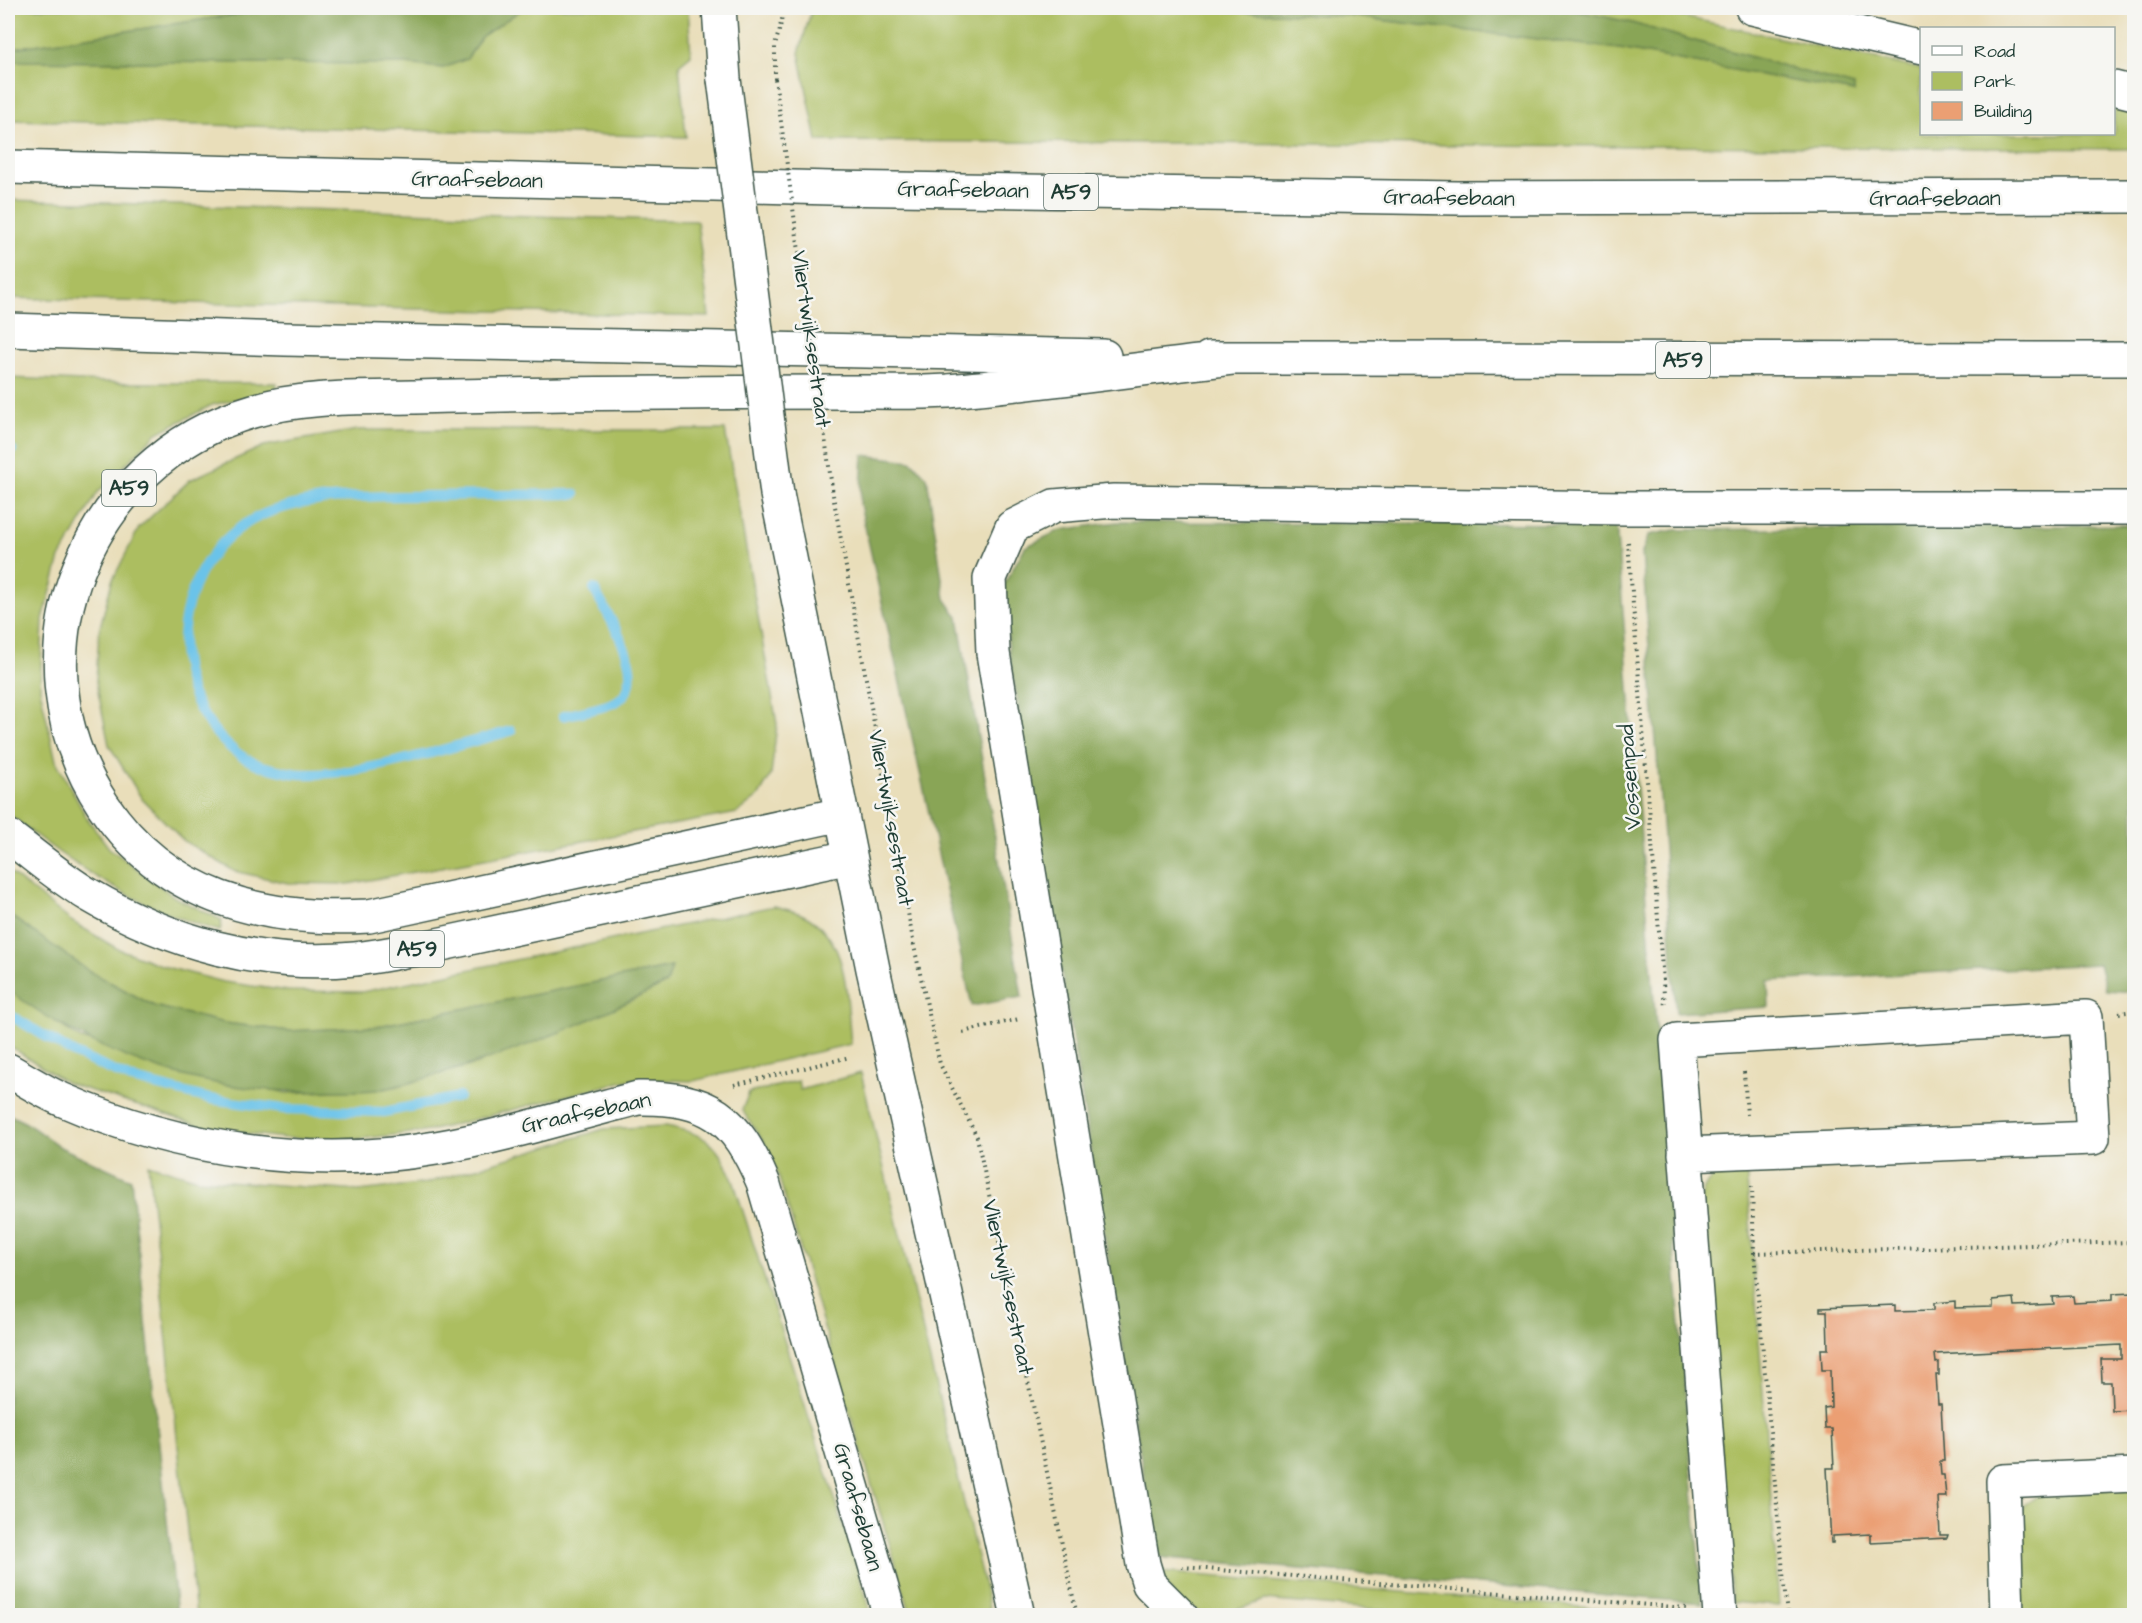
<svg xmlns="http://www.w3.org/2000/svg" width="2142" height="1623" viewBox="0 0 2142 1623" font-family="'Architects Daughter',sans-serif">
<rect width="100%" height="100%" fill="#f6f6f2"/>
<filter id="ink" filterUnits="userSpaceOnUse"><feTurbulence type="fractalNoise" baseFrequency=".0167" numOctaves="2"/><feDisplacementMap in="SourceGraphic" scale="12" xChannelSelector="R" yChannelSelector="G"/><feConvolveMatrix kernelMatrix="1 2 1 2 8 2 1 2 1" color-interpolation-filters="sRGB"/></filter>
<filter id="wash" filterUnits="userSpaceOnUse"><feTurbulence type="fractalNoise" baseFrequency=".008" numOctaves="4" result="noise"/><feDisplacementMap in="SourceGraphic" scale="24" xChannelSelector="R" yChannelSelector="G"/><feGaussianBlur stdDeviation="1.35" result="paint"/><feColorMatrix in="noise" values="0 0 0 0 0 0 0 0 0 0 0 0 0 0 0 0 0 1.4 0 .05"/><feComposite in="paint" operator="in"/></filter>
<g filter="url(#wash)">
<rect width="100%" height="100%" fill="#e9deba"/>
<path fill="#acbe61" stroke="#667e4a" stroke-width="1.5" d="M8,8H280L8,49Z
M524,8H688L691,55L679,65L686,137L8,120V61L406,64L443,68L467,59L481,37Z
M812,8H975L980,11L1035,8H1162L1347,16L1620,49L1854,92L1853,86L1628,22L1564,8H1643L1921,69L1922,134H2114V109L2134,113V149L817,141L799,53Z
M8,200L697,221L709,317L8,298Z
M8,378L132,383H277L276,390L212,405L157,433L98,492L60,558L43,619L40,689L56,761L87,818L109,848L176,898L222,920L220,931C138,908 73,867 8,813Z
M358,430H725L777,724L771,775L758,797L737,813L348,884L288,883L234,871L184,841L142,799L109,745L96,682L99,631L112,581L139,528L190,480L264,446Z
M8,871L71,921L116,948L166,967L224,982L288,991L362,992L774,906C783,909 793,910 801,914C851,936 846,999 851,1044L693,1081L632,1079L429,1131L357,1139L284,1138L210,1129L67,1083L8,1045V990L81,1039L286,1093L383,1089L477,1064L671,967L373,1027L289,1031L225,1023L154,1006L89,971L8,914Z
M861,1073L991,1615H911L779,1178L767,1147L742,1110L749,1093L798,1081L800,1090Z
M666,1126C709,1135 717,1143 734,1183L872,1615H196L148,1164L198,1179L359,1191L427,1183L604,1129Z
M1746,1167L1779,1606L1732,1602L1701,1197C1708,1172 1723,1169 1746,1167Z
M2134,1485V1615H2020L2018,1516L2024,1505L2045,1491Z
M1160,1572L1678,1615L1456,1616L1264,1600L1223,1615L1203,1614L1174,1597Z"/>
<path fill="#89a557" stroke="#547146" stroke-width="1.5" d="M280,8H524L481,37L467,59L443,68L406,64L8,61V49Z
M1162,8H1564L1628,22L1854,86V92L1620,49L1347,16Z
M863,455L911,461L927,477L945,599L958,617L1022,997L972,1006L860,504Z
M1117,522L1616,524L1702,1603L1157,1557L1009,651L1003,586L1025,547L1060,530Z
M2134,525V992L2106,990L2099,964L1768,981L1769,1007L1676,1013L1642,552L1649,535L1675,530Z
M8,914L89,971L154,1006L225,1023L289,1031L373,1027L672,967L667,983C593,1020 516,1053 436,1075C419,1080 401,1086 383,1089C366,1092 347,1091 329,1091C207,1095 106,1062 8,990Z
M8,1114L26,1123L62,1148L131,1179L177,1615H8Z"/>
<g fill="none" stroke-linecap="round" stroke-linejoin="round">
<path stroke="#6bc3e9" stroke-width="10" d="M8,449L12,450
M563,716C579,712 602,709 617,701C653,679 607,615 594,589
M511,731C450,747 364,776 302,774C290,774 274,769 262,766C241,759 223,743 210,725C157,654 185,542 272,511C321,495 374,496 425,496C475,495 525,495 575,494
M8,1014L75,1054L131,1079L210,1099L284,1109L384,1112L459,1097"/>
</g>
<g id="blocks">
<path fill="#eb9f73" d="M2134,1293V1410L2112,1411L2111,1382H2102L2101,1359H2121V1345L1935,1354L1936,1363L1939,1362V1375H1936L1938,1404H1941L1944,1461H1940L1941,1475H1944L1946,1497H1938L1940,1535H1948L1947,1538L1871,1542V1534L1833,1536V1543H1831L1827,1468H1834L1832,1429H1825L1824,1408L1831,1407L1830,1370H1822L1821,1349H1828L1827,1311H1820V1308L1895,1305V1311L1934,1310V1303L1955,1301V1308L1993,1307V1300L2014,1298L2015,1306L2053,1304L2052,1297L2073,1296L2074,1303L2112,1301V1294Z"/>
</g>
</g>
<g filter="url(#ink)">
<use href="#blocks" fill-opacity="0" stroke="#3d5548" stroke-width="1.5"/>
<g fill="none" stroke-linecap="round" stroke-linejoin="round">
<g stroke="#3d5548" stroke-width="36">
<path id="street" d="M8,1070C26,1080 44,1092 63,1100C178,1150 312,1170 436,1148C504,1136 571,1115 638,1098C710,1097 735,1117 763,1182L890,1616
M1685,1154L2093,1138L2086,1017L1677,1040L1720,1616
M1181,1616L1149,1584L1143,1564L993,653L990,578L1012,527L1054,506L1114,501L1626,508H2134
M2007,1616L2003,1481L2134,1475"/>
</g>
<g stroke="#3d5548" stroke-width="36">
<path id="secondary" d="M719,8L724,79
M777,494L873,969L1018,1616"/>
</g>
<g stroke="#3d5548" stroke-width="36">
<path id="highway" d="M1752,8L1922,48
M2114,88L2134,93
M8,167L831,188L1458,198L2134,196
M8,330L285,339L1104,356
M1209,358L2134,359
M842,814L369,916C264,922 165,898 103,805C5,656 85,460 253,411C303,396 360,398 412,397C499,395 585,393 671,393C731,392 790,392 850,392C882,392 915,393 948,391C1043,383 1137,369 1232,358
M8,836C34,855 60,878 89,895C168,942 262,968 355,959C376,957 397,952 418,949L850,857"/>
</g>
<path stroke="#3d5548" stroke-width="4" stroke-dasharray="1.5 4.5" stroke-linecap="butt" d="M775,79V46L785,8
M833,495L914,946L940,1064L977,1137L1077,1616
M1628,542L1665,1007
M2119,1013L2134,1011
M963,1032L1019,1019
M1744,1072L1747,1115
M734,1085L850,1057
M1752,1186L1754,1253L1787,1616
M1754,1253L2134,1242
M1182,1567L1686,1608
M1756,1614L1767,1616"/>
<use href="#street" stroke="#fff" stroke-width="33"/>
<use href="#secondary" stroke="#fff" stroke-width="33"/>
<use href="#highway" stroke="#fff" stroke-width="33"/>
<g stroke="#3d5548" stroke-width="36" stroke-linecap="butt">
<path id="secondary-bridge" d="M724,79L777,494"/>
</g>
<path stroke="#3d5548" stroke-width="4" stroke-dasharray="1.5 4.5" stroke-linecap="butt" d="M775,79L833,495"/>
<use href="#secondary-bridge" stroke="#fff" stroke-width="33"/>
</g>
</g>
<g text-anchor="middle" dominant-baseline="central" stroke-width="5" stroke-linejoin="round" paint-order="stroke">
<g fill="#f6f6f2" stroke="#60746d" stroke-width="1.5">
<rect x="1044" y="174" width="54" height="36" rx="4.5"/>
<rect x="1656" y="342" width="54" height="36" rx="4.5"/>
<rect x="102" y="470" width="54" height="36" rx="4.5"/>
<rect x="390" y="931" width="54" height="36" rx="4.5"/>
</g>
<g font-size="21" font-weight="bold" fill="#1f3d34">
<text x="1071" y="192">A59</text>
<text x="1683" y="360">A59</text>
<text x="129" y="488">A59</text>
<text x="417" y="949">A59</text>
</g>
<g font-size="22" fill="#1f3d34" stroke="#f6f6f2">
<text transform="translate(477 180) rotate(1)">Graafsebaan</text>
<text transform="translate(963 190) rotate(1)">Graafsebaan</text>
<text transform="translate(1449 198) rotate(1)">Graafsebaan</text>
<text x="1935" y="198">Graafsebaan</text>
<text transform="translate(811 339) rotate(82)">Vliertwijksestraat</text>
<text transform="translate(1630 777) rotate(-94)">Vossenpad</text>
<text transform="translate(891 818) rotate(80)">Vliertwijksestraat</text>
<text transform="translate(586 1113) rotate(-12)">Graafsebaan</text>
<text transform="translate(1008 1287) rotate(78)">Vliertwijksestraat</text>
<text transform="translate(858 1507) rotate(74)">Graafsebaan</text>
</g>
</g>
<rect width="2142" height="1623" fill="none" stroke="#f6f6f2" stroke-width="30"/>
<rect x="1920" y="27" width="195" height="108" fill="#f6f6f2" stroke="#a0aca6" stroke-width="1.5"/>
<rect x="1932" y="46" width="30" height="9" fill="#ffffff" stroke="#a0aca6" stroke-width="1.5"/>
<text x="1974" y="57" font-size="18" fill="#1f3d34">Road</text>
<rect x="1932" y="72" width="30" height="18" fill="#acbe61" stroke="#a0aca6" stroke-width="1.5"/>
<text x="1974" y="87" font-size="18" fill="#1f3d34">Park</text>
<rect x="1932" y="102" width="30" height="18" fill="#eb9f73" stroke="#a0aca6" stroke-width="1.5"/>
<text x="1974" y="117" font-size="18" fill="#1f3d34">Building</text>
</svg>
